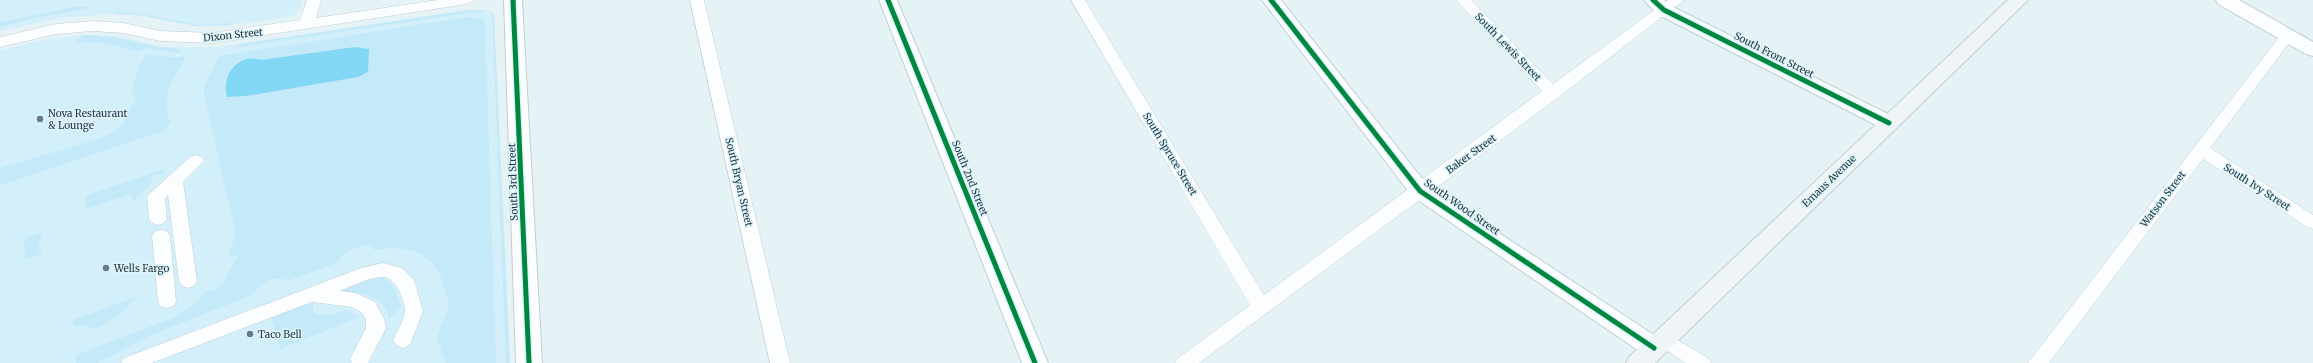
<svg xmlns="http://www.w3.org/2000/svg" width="2313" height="363" viewBox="0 0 2313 363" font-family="Merriweather,serif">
<rect width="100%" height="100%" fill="#e5f2f6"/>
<path fill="#d3eff9" d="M0,0H303L297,14L288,17L231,25L195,26L139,15L114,14L59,18L0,31Z
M481,9L491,11L494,15L510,363H0V50L48,39L87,35L122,37L160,47H217Z"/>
<path fill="#c4eaf9" d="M74,7H87L88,9L35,18L0,27V22Z
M468,10H484L481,13H468L232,48L241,44Z
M116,12L141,14L199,25L234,23L231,25L195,26L139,15L114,14Z
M492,12L494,15L510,363H506Z
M468,17L484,19L485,23L496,363H446L437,339C438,326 450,315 448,301C448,295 444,289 443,283C432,249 406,245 374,250L372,246L367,245L354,249L343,254L336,263L288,281C278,274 257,282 254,294L154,334L97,363H76V355L173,318L196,303L205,291L214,290L223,283L238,256L228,254L236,235L204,95V88L219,56Z
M81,35C109,34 131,41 158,47C166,48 175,46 181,51L177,53L145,48L139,52C117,45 97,41 75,42Z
M147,54L169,57H186C173,78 159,99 171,123L163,131L0,185V168L95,140L113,133L125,123L124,118L136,98L131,94L139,66Z
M162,170L166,171L162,175L156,173L149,179L154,181L133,202L131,194L86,209L85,196Z
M42,232L38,248L43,254L25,259L24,241L27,237Z
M381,277C395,282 397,295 402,307L389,319C385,294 361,293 340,291L342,288Z
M135,297C125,311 111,322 95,329L82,325L73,326V320Z
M313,304V312C325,317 334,315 346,309L360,317L280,349L271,317L300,305Z"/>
<path fill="#82d7f5" d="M355,47L369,49L368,72L358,77L246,96L227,97C223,82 229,65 246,59C250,58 257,59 261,60Z"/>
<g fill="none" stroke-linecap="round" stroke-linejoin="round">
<g stroke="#c1ced3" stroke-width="1">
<path id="service" d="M307,0H321L316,18L438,0H474L467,4L213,43L160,41L124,33L92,31L56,34L0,47V37L56,24L92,21L124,23L160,31L213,33L300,20Z
M690,0H704L790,363H770Z
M1071,0H1085L1264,295L1542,91L1456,0H1471L1553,84L1668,0H1684L1559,97L1199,363H1175L1178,358L1250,305Z
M2288,30L2293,32L2295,35L2210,148L2313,215V229L2307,227L2203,159L2049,363H2028L2283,32Z
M196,155L202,157L204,161L183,182L197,281L194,286L188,288L182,286L179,281L168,195L165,198L167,219L164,223L158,225L152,223L149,219L147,196L190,157Z
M161,230L167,231L170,236L176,301L174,306L167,308L160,306L158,301L152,236L155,231Z
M383,263L402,268L414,280L423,311L410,345L403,348L396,345L393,340C397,332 404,320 405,311C405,300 396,278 384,277C370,276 353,286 340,291L356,293L375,302L384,319L386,328L368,363H352L350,359L366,328V319L361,312L352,307L312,302L152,363H121L124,358L361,268Z
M1664,332L1708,358L1711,363H1686L1657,344L1654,339L1657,334Z"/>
</g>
<g stroke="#c1ced3" stroke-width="2">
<path id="minor" d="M504,0H522L542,363H516Z
M879,0H897L1048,363H1022Z
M1262,0H1281L1428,186L1663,341L1666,348L1663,355L1654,358L1645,355L1412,196Z
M1644,0H1664L1671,6L1896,118L1899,123L1896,128L1889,130L1882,128L1657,14Z
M2216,0H2239L2313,42V56L2306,54L2218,4Z"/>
</g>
<g stroke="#c1ced3" stroke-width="2">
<path id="secondary" d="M2008,0H2028L1655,363H1626L1630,356Z"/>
</g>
<use href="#service" fill="#fbfdfe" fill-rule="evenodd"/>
<use href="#minor" fill="#fbfdfe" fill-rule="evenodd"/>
<use href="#secondary" fill="#eff5f6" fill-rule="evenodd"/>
<g stroke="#ddf5fe" stroke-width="8">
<path id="cycleway" d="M513,0L529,363
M888,0L1035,363
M1271,0L1420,191L1654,348
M1653,0L1664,10L1889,123"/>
</g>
<use href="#cycleway" stroke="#00873e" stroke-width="5"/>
</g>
<g fill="#6a797e" stroke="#ddf5fe" stroke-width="1.5">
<circle cx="40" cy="119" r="4"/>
<circle cx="106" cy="268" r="4"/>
<circle cx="250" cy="334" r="4"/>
</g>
<g text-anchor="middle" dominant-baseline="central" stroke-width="3" stroke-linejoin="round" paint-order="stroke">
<g font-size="10" fill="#28383e" stroke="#ddf5fe">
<text transform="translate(233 35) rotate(-6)">Dixon Street</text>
<text transform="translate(1508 47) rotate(46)">South Lewis Street</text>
<text transform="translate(1774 55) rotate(27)">South Front Street</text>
<text transform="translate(1170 154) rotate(59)">South Spruce Street</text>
<text transform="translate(1471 154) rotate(-36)">Baker Street</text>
<text transform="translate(970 178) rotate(68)">South 2nd Street</text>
<text transform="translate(1829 181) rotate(-44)">Emaus Avenue</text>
<text transform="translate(513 182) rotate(-92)">South 3rd Street</text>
<text transform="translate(739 182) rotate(77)">South Bryan Street</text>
<text transform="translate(2257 187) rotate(33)">South Ivy Street</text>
<text transform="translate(2163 199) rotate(-53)">Watson Street</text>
<text transform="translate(1462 207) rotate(35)">South Wood Street</text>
</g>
<g font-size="10" fill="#28383e" stroke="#ddf5fe" text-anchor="start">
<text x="48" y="113">Nova Restaurant<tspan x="48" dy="12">&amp; Lounge</tspan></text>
<text x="114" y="268">Wells Fargo</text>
<text x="258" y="334">Taco Bell</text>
</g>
</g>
</svg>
